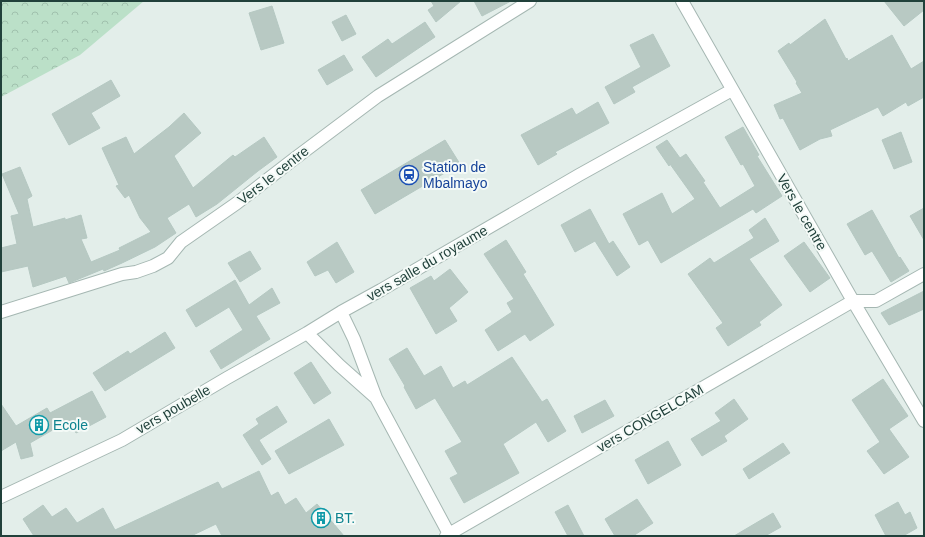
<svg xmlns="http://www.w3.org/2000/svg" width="925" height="537" viewBox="0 0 925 537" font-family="Arial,sans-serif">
<defs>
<pattern id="forest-crowns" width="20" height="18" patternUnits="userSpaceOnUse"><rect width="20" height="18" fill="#bbe0c8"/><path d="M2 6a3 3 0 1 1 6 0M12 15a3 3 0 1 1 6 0" fill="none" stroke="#a0c1ad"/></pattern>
</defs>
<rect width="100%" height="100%" fill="#e3eeea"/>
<path fill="url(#forest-crowns)" d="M1,1H144L80,55L1,97Z"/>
<path fill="#b8c9c3" stroke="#b5c8c2" d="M431,1H461L436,22L428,10L434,6Z
M474,1H511L482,16Z
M884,1H924V10L904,26Z
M272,6L284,43L261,50L249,13Z
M346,15L356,34L342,41L332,22Z
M825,19L846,59L847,58L848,61L892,35L911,69L924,61V97L908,106L906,102L883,116L878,107L830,130L832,136L820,139L800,150L783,118L780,119L774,105L802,93L796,83L797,82L778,51L789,43L790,45Z
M425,22L435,37L376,77L362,57L388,39L392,44Z
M653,34L670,66L632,87L635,92L614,104L605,87L641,67L630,45Z
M344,55L353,70L327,85L318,70Z
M111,80L120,96L91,113L100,128L69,145L52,114Z
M598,102L609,123L555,152L557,154L538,165L521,135L572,108L576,115Z
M184,113L201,133L174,156L193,188L233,155L235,157L264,137L277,157L258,171L217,204L196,217L189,204L167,218L176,233L155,247L122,263L104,271L103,269L69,283L66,276L33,287L28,266L1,272V248L17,244L11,216L19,214L2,174L20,167L32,196L27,199L33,227L65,218V220L81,215L87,238L81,239L91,262L120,250L119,248L151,232L140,218L129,195L125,198L116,186L119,185L102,148L126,137L134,154L169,127Z
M743,127L759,155L757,156L782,196L756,213L753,209L661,263L648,240L639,245L623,214L662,193L672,214L695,199L670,164L669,166L656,147L667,140L680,158L686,154L705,181L703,182L720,208L755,186L743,164L741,165L725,137Z
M901,132L912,162L894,169L882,140Z
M445,140L460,164L375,214L361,190Z
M924,208V240L910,216Z
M590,209L609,244L613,241L630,267L617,276L595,241L575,252L561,225Z
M872,210L899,258L900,257L909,271L891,282L872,251L865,255L847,224Z
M765,218L779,241L749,259L782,305L759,322L761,325L728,346L716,328L723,323L688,274L710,258L714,263L754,238L749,230Z
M506,240L526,272L523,274L554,325L530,341L525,334L498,351L485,330L512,312L507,303L514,299L484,254Z
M337,242L354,272L336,283L328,270L315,276L307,262Z
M804,242L830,278L810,292L784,256Z
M250,251L261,269L240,282L228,263Z
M450,269L468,292L449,308L457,321L436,334L410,288L431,276L434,281Z
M235,280L249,305L272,288L280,303L256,316L270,339L221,369L210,351L243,330L229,307L196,327L186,310Z
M924,291V309L889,325L881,313Z
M165,332L175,348L105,391L93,373L128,351L130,354Z
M407,348L424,376L441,366L453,388L465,381L467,385L512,357L542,402L547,399L566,431L548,442L536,422L503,444L519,473L464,503L450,478L458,474L445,451L462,442L435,398L416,409L404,387L405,386L389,359Z
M311,362L331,393L314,404L294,373Z
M883,379L908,416L889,429L909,457L884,474L867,451L880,442L852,400Z
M92,391L106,417L76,433L70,420L30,443L33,456L21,459L16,442L1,451V404L16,426L47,408L50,413Z
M734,399L748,419L724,436L727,441L702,456L691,439L721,421L715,413Z
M605,400L614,416L582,433L574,416Z
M277,406L287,422L259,440L271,459L262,465L243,435L259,424L256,419Z
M329,419L344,445L289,474L275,451Z
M668,441L681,465L648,484L635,460Z
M783,443L790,453L749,479L743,469Z
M259,471L271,496L278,492L285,505L296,498L306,513L317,504L344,536H222L216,524L191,536H34L23,519L43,505L52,517L66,508L77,523L103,508L115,530L218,482L222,489Z
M637,499L653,523L633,536H615L605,519Z
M898,502L905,515L910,512L917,528L903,536H886L875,515Z
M568,505L584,536H568L555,512Z
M773,513L781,527L765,536H734Z"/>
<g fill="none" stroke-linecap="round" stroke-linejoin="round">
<g stroke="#a5b7b2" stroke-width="14">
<path id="street" d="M682,1L853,301L924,421
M1,312L122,274L136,272L153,266L168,258L181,242L237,203L294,159L378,96L530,1
M307,333L339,365L375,397
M1,497L122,440L227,378L307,333L341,312
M446,536L449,534L376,398L354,339L341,312L381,290L579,175L732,90
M450,536L449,534L853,301H876L924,274"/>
</g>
<use href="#street" stroke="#fff" stroke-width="12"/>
</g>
<defs>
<g id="station-ring" transform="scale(1)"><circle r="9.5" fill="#f4faf7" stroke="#1a4fb4" stroke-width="1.5"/><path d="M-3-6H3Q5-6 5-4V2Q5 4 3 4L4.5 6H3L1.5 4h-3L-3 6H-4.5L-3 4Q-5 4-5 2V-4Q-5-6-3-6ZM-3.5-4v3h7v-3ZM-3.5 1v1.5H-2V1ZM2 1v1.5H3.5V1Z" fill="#1a4fb4"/></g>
<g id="building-ring" transform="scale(1)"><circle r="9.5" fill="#f4faf7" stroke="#0f9aa8" stroke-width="1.5"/><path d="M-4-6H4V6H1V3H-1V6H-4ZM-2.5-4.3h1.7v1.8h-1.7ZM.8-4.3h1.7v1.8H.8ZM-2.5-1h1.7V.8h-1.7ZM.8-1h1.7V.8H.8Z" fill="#0f9aa8"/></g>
</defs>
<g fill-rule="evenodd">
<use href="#station-ring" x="409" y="175"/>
<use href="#building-ring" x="39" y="425"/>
<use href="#building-ring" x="321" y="518"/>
</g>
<g text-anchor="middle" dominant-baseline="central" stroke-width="4" stroke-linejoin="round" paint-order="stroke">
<g font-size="14" fill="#164399" stroke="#f4faf7" text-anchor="start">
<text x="423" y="167">Station de<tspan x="423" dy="16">Mbalmayo</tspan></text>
</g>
<g font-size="14" fill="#21413b" stroke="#f4faf7">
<text transform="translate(273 175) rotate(-38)">Vers le centre</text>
<text transform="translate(802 212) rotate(60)">Vers le centre</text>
<text transform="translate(427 263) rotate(-30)">vers salle du royaume</text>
<text transform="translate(173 409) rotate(-30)">vers poubelle</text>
<text transform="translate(650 418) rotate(-30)">vers CONGELCAM</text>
</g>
<g font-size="14" fill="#0d838f" stroke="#f4faf7" text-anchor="start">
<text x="53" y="425">Ecole</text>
<text x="335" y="518">BT.</text>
</g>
</g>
<rect width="925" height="537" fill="none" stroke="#21413b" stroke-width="4"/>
</svg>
